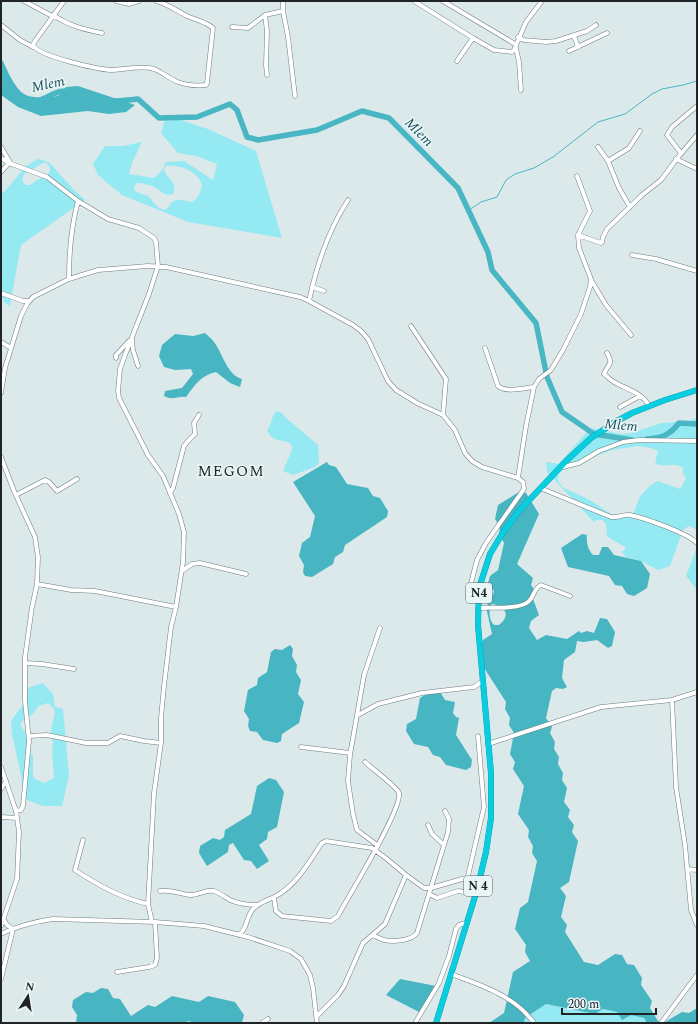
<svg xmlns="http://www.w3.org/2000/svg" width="698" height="1024" viewBox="0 0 698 1024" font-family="Spectral,serif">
<rect width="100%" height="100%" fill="#dce9eb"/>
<path fill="#95e9f3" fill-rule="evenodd" d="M166,115L208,129L256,151L282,238L188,222L122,195L98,175L93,164L105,146H123L142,142L132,163L129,174L154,178L163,169L166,162L184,161L213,180L217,164L196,156L178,153L161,133ZM166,166C179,164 198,171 202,185C200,192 199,199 191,202C185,201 177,197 171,203C169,206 168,208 165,210C154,207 155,202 148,196L136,192L134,188L136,183C142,183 151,185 156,188C163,192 164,197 173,194C179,182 166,179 164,169Z
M38,159L49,162L74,190L85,200L21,245L10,306L4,302L1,291V193L5,191L26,166ZM46,162L50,168C49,176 46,175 39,179C36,180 33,183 31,185H26L22,180L24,174L43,163Z
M276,411L282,413L286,418L318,445L319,463L315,467L293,475L283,471L292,450L291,444C281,438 272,443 267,430C272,424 271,417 276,411Z
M697,418V530L689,526L683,530L670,566L658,570L641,561L626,557L621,551H624L626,548C620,543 613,541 607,536L606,524L602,520H597L594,522L547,472L546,462L559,464L590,428L622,434L631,433L662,423L689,421ZM638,446L651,448L658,451L655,463C664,469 673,461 683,468V473L686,478L680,489L658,481L651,485L640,496L634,512L630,516L624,517L611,514L590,500L564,488L560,484L558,480L559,474L563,470L575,466L593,457L612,450Z
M697,547V590L686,576Z
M43,683L53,694L55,707L63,709L69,776L62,806H43L24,799L21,775L12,734L11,721L22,706L25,692L30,687ZM48,703L53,707L55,713L51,729L53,742L52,753L54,778L44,783L35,779L33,777V755L30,753L31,744L30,739L20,725L23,720L31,716L39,706Z
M546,1004L595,1014L603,1009L645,1018L647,1022L524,1023L525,1018Z"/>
<path fill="#47b5c2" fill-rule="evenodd" d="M1,60L3,61C7,70 16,91 26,95C34,99 50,97 58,96L66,87L78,86L135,105L126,112L109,114L88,111L41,116L18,107L1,95Z
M205,333C208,336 212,339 214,342C223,354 227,375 242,379L240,387L230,383L216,372C201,375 194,386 186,397C176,396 174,401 164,396L165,391L182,388L193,374L191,369L175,370L164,367L159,356L162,345L175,334L193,336Z
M327,462L329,465L336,467L347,484L368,488L373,496L380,498L388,511L387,517L345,545L343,552L335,557L333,564L312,577L305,576L303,572L304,565L299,556L302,543L310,537L315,516L293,482Z
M519,492L526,493L539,514L517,564L533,578L531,585L534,589L533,599L539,615L531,621L529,628L537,640L546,635L567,639L579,631L581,633L587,631L594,633L600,618L607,619L615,632L612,646L608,648L597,640L584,642L577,641L575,652L564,660L562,678L567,687L563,689L556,688L552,691L546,718L552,727L550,733L555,742L554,749L559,757L558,764L563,773L562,780L567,788L564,802L570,810L568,817L574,825L572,832L578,841L569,882L560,888L566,896L561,917L567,925L565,932L584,962L598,965L615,954L622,955L627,964L634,965L642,978L641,985L652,1001L650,1008L658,1021L665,1022L682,1012L689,1013L697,1008V1023H647L644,1018L631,1015L622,1020L617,1012L603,1009L595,1014L546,1004L525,1018L524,1023H489L504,1013L513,972L530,961L525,952L526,945L515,929L520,908L528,902L537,861L532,853L533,846L528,837L529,830L518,814L524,786L513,769L515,762L510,754L514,733L509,725L510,718L505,709L506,702L479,660L483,640L492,634L486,607L492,598L494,591L488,583L490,576L498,570L504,543L499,534L500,527L495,519L498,505ZM492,604C506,606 511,616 499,625H494C489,620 489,613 490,606Z
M582,534L587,535C586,542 588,550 593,555H599L602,547H608L614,555L641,561L650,574L647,588L634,596L627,594L622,586L615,585L609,576L568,567L561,548Z
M290,645L293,649L292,656L297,665L296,672L301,680L298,694L304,702L299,723L282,734L281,741L277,743L263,740L257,732L250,731L248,726L249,719L244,711L248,690L257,685L258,678L267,672L271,652L275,649L282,650Z
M433,690L440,692L445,700L455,702L453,713L456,717L459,718L456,735L472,760L471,767L466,770L446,765L440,757L433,755L428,747L414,744L406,731L407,724L416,719L420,698Z
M269,778L276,780L284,792L277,827L268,832L267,839L259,845L269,861L257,869L251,861L244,860L233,843L229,845L228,852L207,866L199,853L200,846L213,838L220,840L224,837L225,830L251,814L257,786Z
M400,979L436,986L419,1012L386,995Z
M101,988L108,989L113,998L120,999L131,1016L148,1005L155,1007L172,996L199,1002L208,996L235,1002L244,1015L242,1023H195L188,1021L185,1023H76L77,1015L72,1007L73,1000L86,992L93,993Z"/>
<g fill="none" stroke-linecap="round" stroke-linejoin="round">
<path stroke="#48b6c3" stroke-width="1" d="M469,210L481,202L497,197L506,180L515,174L534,168L553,157L598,122L625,114L652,94L662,89L683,85L697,81"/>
<path stroke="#48b6c3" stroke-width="5.5" d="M1,81C10,91 13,98 27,101C43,104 51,91 65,91C80,90 92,98 107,101C116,102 128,100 138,99L159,118L197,117L230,104L237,110L247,137L258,140L317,130L362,111L389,118L458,188L488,252L492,270L536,323L547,377L562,412L594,434L632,440
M647,439C662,438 670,435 679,423L697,424"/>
<g stroke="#6f7b7c" stroke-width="5">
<path id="minor" d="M24,1L52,16
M64,1L35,41L33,45C37,56 97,69 111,70C123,70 142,65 154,69C162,72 170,79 178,82C186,85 197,86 206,85L207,83L213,28C206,22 196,20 187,16C177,11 168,4 156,1
M116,1L129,4L139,1
M283,1V11L288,37L295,96
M414,1L473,38L494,50L512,52L514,50L526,22L542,1
M443,1L515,44L519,62L521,90
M53,15C70,26 82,29 102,33
M265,15L267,31L266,65L267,75
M1,25L20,40L33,47
M232,27L248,28L265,15L283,11
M574,36L578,47
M518,37L524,40L546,42L556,41L587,31L596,25
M569,51L607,33
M457,61L473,38
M1,147L11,164
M598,147L608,161L619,188L630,207
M681,153L667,135L672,127L697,106
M1,158L9,163L47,177L78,201L108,219L139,228L154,238L156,242L158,266L149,294L125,355L120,369L118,391L119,398L148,455L163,476L179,514L184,532L183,562L176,607L171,627L164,686L161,718V743L154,793L148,904L152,922
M676,159L695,168
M608,161L629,148L640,131
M1,172L9,163
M578,235L601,243L602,242L603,237L607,229L642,195L661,180L679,156L697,135
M632,255L656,259L697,271
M69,279C69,252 71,227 78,201
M591,280L606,305L631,335
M312,287L324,291
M1,293L23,301H28
M309,301C316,268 329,229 348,200
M411,326L446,379L443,415
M132,339L133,350L138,366
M1,342L11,348
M485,348L498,386C506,393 524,388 534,387
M607,353C614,366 608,363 604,374C607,376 610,380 614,382C626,389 643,393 649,406
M116,358V355L129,341
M1,393L5,368L21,316L27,304L33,297L69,279L98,270L148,266L166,267L300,297L309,301L353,325L361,331L368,339L388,381L396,390L417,403L443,415L455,430L465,453L472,461L482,467L518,478L523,482L524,489L486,543L477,560L470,587L472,592L478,599
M620,407L640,396
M1,457L14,491L35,537L38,557L37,584L32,607L25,657V701L29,741L23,806L21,810L16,811
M559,468L579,463L599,451L623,442L639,440L697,441
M518,478L526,426L534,387L539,379L551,370L563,350L581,314L590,287L591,279L579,248L578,235L590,211L577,176
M540,488L611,517C618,518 624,514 630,515C645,518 687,533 697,543
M170,493L173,488L184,446L188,441L195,434L194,423L199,415
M16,495L45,480L49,482L57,491L77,479
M182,571L192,564L200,563L246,574
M37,584L71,590L95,591L176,607
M478,608C491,607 517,610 528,602C534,597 534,588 541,585L570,596
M25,663L42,664L74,669
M672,700L676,787L685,845L691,910L697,925
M358,715L378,704L422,693L474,687L483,681
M29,736L47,735L86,743H108L120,736L144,741L161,743
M488,744L601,707L672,700L697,692
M301,747L350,753
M1,767L16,811L19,832L17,879L1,926
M1,789L6,781
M1,817L17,818
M428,825L432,834L444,845
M83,840L75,870C98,885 121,898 148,904
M377,845L357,830L353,814L348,781L350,755L364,675L380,628
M687,869L697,870
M467,880L484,807L478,736
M160,891C170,889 180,894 190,895C198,896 205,889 214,891C220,893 225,897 230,900C239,904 248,905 257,905
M429,894L437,898L458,891L476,894
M274,898L276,911L282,916L331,921L338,916C348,897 403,808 399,793C397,787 370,767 365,762
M1,934C15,927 37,921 53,919L155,922L204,926L248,937L290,951L301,959L310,975L313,988L317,1023
M239,935C248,928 246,915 254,908C261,901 273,899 281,893C299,881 310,860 322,843L326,841L372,848L387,859L406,875L424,888H431L462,879L479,884
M372,935C376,936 380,939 384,940C393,942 411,941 417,933L448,832L449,819L445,811
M117,972L149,967L155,965L157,958L155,922
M451,974C481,985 515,996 534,1023
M1,979L13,929L7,925L4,920
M317,1016L338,995L344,986L363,943L385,924L406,875
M262,1023L268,1019
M415,1023L439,983L449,956L456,929L459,925L466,923
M661,1023L697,975"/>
</g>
<g stroke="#12929e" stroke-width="6">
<path id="highway" d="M436,1023L477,890L486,852L491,818V773L478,625L479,588L490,554L502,534L518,512L566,461L591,438L615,422L632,413L665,400L697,390"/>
</g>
<use href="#minor" stroke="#fff" stroke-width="4"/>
<use href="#highway" stroke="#0acddf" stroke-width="5.5"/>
</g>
<g text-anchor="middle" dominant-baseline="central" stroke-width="3" stroke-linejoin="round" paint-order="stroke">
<g fill="#e9f6f8" stroke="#5c6364" stroke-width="1">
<rect x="466" y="583" width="26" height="20" rx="3"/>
<rect x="464" y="876" width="28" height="20" rx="3"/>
</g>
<g font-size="12" font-weight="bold" fill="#202425">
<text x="479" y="593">N4</text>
<text x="478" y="886">N 4</text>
</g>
<g font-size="14" font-style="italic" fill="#1c4c52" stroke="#e9f6f8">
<text transform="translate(48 84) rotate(-12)">Mlem</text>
<text transform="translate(419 132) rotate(45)">Mlem</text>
<text transform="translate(621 425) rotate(5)">Mlem</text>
</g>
<g font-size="15" letter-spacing="1" fill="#202425" stroke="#e9f6f8">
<text x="231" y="471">MEGOM</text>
</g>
</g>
<rect width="698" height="1024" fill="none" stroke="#202425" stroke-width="4"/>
<g transform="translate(28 996) rotate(12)" stroke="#e9f6f8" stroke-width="3" paint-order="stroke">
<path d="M0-3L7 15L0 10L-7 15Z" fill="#202425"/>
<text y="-6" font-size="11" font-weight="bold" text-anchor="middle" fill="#202425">N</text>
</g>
<path d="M562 1008v6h94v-6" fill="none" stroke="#202425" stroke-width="2"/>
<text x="568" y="1008" font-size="12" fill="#202425" stroke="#e9f6f8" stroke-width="3" paint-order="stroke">200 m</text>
</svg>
